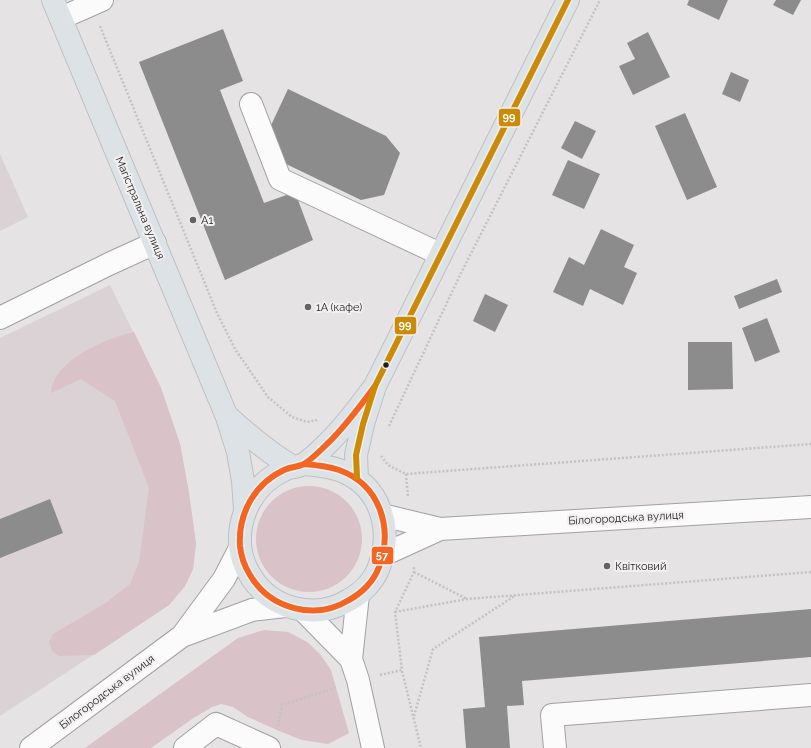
<svg xmlns="http://www.w3.org/2000/svg" width="811" height="748" viewBox="0 0 811 748" font-family="Raleway,sans-serif">
<rect width="100%" height="100%" fill="#e5e3e4"/>
<path fill="#dad2d4" d="M0,154L28,217L0,231Z
M110,285L161,388L180,444L189,493L196,544L193,569L185,586L169,605L0,716V338Z"/>
<path fill="#d9c2c8" d="M134,332L161,388L180,444L189,493L196,544L193,569L185,586L169,605L94,655L59,656L52,651L49,642L53,634L104,604L130,584L139,562L149,488L115,401L81,379L51,393C53,360 107,338 134,332Z
M256 539a53 53 0 1 1 106 0a53 53 0 1 1-106 0Z
M264,630L288,632L307,642L320,654L331,670L349,733L328,744L302,740L279,731L248,717L233,707L221,704L212,707L192,719L151,748H85L238,638Z"/>
<path fill="#8d8c8c" d="M689,0H728L719,20L687,5Z
M776,0H801L793,15L773,5Z
M223,29L243,81L220,90L264,203L295,192L313,240L225,280L139,62Z
M648,32L670,77L633,95L619,66L635,59L627,43Z
M731,72L749,80L740,102L722,94Z
M288,89L386,136L400,153L384,195L361,200L259,151Z
M685,113L717,187L687,200L655,126Z
M575,121L596,131L582,159L561,148Z
M568,160L600,174L584,209L552,195Z
M601,229L634,245L624,267L637,273L623,305L590,289L583,306L553,292L569,257L584,265Z
M777,279L782,292L739,309L734,296Z
M485,294L508,305L495,332L473,321Z
M767,318L780,352L755,362L742,328Z
M688,342H732L733,389L688,390Z
M50,499L63,533L0,558V519Z
M811,609V657L522,681L524,705L507,706L510,748H466L463,709L485,707L479,637Z"/>
<g fill="none" stroke-linecap="round" stroke-linejoin="round">
<g stroke="#a2a0a1" stroke-width="24">
<path id="minor" d="M61,18L102,0
M251,104L280,179L440,254
M0,318L109,264L155,243
M382,515L440,529L811,507
M383,555L440,529
M358,595L351,659L358,680L373,748
M303,610L351,659
M182,636L224,579L240,548
M31,748L182,636L252,610L285,606
M185,748L216,724L269,748
M555,748L552,715L811,695"/>
</g>
<g stroke="#c0bfc0" stroke-width="24">
<path id="major" d="M53,0L227,417L238,452L243,481L245,510
M228,417C249,436 269,453 293,467
M304,464C316,465 328,466 339,470C381,485 393,529 379,567C374,581 362,593 349,600C315,621 270,609 250,575C245,567 241,556 240,546C238,514 254,484 284,470C290,467 298,467 304,464C312,459 320,451 327,444C345,427 360,406 375,386
M357,479L356,455L363,424L375,386L568,0"/>
</g>
<path stroke="#c4c3c3" stroke-width="2.5" stroke-dasharray="2 2" stroke-linecap="butt" d="M100,26L217,313L235,349L268,397L292,417L307,422L317,420
M389,426L460,275L600,0
M381,456L388,465L406,474L811,444
M406,474L408,498
M414,572L467,599
M395,612L467,599L811,572
M402,671L421,748
M380,675L402,670L395,612L414,572V566
M414,716L433,649L516,595
M278,726L282,705L335,688"/>
<use href="#minor" stroke="#fbfbfb" stroke-width="22"/>
<use href="#major" stroke="#dce2e5" stroke-width="22"/>
<g stroke="#f3f0f1" stroke-width="9">
<path id="bus-1" d="M304,464C316,465 328,466 339,470C381,485 393,529 379,567C374,581 362,593 349,600C315,621 270,609 250,575C245,567 241,556 240,546C238,514 254,484 284,470C290,467 298,467 304,464C312,459 320,451 327,444C345,427 360,406 375,386"/>
</g>
<g stroke="#f3f0f1" stroke-width="9">
<path id="bus-2" d="M357,477L356,455L363,424L375,386L568,0"/>
</g>
<use href="#bus-1" stroke="#f26522" stroke-width="6"/>
<use href="#bus-2" stroke="#cc8b06" stroke-width="6"/>
</g>
<g fill="#646363" stroke="#f3f0f1" stroke-width="1.5">
<circle cx="193" cy="220" r="4"/>
<circle cx="308" cy="307" r="4"/>
<circle cx="607" cy="566" r="4"/>
</g>
<circle fill="#1f1e1e" stroke="#f3f0f1" stroke-width="1.5" cx="386" cy="365" r="3.5"/>
<g text-anchor="middle" dominant-baseline="central" stroke-width="4" stroke-linejoin="round" paint-order="stroke">
<g font-size="11" fill="#1f1e1e" stroke="#f3f0f1">
<text transform="translate(140 208) rotate(67)">Магістральна вулиця</text>
<text transform="translate(626 518) rotate(-3)">Білогородська вулиця</text>
<text transform="translate(107 692) rotate(-37)">Білогородська вулиця</text>
</g>
<g font-size="11" fill="#1f1e1e" stroke="#f3f0f1" text-anchor="start">
<text x="201" y="220">А1</text>
<text x="316" y="307">1А (кафе)</text>
<text x="615" y="566">Квітковий</text>
</g>
</g>
<g stroke="#f3f0f1" stroke-width="1.5">
<rect x="498" y="108" width="23" height="19" rx="4" fill="#cc8b06"/>
<rect x="394" y="316" width="23" height="19" rx="4" fill="#cc8b06"/>
<rect x="371" y="546" width="23" height="19" rx="4" fill="#f26522"/>
</g>
<g font-size="11" text-anchor="middle" font-weight="bold" fill="#fff">
<text x="509" y="121">99</text>
<text x="405" y="329">99</text>
<text x="382" y="559">57</text>
</g>
</svg>
